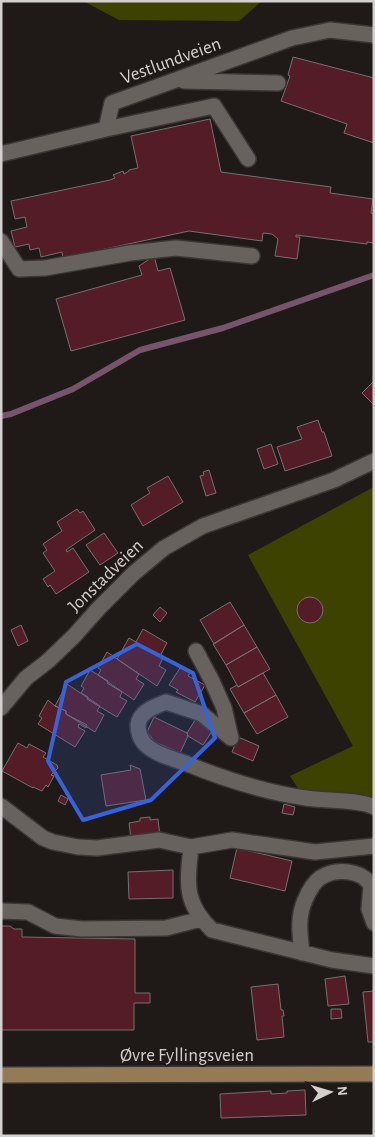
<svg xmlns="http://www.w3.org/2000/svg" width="375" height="1137" viewBox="0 0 375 1137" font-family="'Alegreya Sans',sans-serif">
<rect width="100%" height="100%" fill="#1f1a17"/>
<path fill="#3e4200" d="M83,1H262L239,21L119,20Z
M374,487V806L301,793L290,776L353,746L248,555Z"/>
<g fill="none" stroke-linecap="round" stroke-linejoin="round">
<path stroke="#76556c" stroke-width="6" d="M1,416L11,414L73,389L140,350L223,328L374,275"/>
</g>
<path fill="#541c26" stroke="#776f70" d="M293,57L374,78V143L344,133L347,124L281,101L290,76L288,75Z
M210,119L221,172L331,187L330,193L373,199L371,213L374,214V243L367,242V244L296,235V237H300L297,259L275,256L278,239L272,234L263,233L262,241L189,231L63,258L62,252L41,257L39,248L30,250L29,244L15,247L11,231L27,227L25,217L15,219L11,201L110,180L115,178L113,175L123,171L124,174L129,171V170L138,168L131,136Z
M154,256L158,271L170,268L185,320L71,351L56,299L142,275L139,266Z
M374,381V405L362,393Z
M318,420L322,432H324L332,456L285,471L277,447L302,439L297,427Z
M271,444L278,464L264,469L257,449Z
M209,470L216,493L206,496L200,476L204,475L203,472Z
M168,476L183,502L143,526L131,505L150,493L147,488Z
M77,509L80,513L83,511L95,530L66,550L67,552L73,548L89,572L56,594L50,585L48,587L43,579L55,571L43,553L47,550L43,544L62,531L57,522Z
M104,533L118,553L100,565L86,545Z
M297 610a13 13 0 1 1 26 0a13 13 0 1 1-26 0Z
M230,602L244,625L214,644L200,620Z
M160,607L167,613L160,622L153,615Z
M21,625L28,641L18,646L11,630Z
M244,625L257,647L226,665L213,644Z
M143,629L167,643L160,656L163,658L159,666L166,670L157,686L117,659L129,638L136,642Z
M257,647L270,669L238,687L226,665Z
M107,652L139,674L136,679L144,684L134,700L98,675L101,670L98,668Z
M180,668L190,673L188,676L205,685L195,702L176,692L178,690L169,685Z
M90,670L108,681L107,683L122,692L120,697L127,701L117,717L87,699L88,697L81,693L84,688L81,686Z
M263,673L276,695L244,713L230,689L237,685L238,687Z
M67,684L100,706L97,711L104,715L95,732L66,714V711L55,706Z
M276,695L288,717L257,734L244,713Z
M48,700L55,706L66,711V714L87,725L86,728L79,724L78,727L85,731L75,747L38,724L42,718L39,716Z
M154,717L187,733L188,736L180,753L155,742L147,732Z
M197,717L214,728L203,745L188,736L187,733Z
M238,737L259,746L253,761L232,752Z
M18,743L27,748L29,744L46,753L43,757L57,765L58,768L51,775L54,776L48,787L46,785L42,791L33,787V788L2,771Z
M130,765L140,769L146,800L106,806L101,775L131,770Z
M61,795L68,799L65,805L58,801Z
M284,804L295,807L293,815L282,813Z
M150,817V820L158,819L160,836L131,839L129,823L140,821V818Z
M237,848L292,861L285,891L230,878Z
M173,870V898L129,899L128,872Z
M1,926H10L14,929H22V937L135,939V993H150V1003H134V1030H1Z
M345,976L349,1004L328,1006L325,979Z
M278,984L281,1010H283L284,1016H282L284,1037L257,1040L251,987Z
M374,991V1042H368L363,992Z
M331,1009H341L342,1018L331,1019Z
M305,1090L306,1115L221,1118L220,1094L271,1091V1094L287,1093V1091Z"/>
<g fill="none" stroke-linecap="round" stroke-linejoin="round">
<g stroke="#3a3635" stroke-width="18">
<path id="minor" d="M184,81L278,83
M106,129L214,106L248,159
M1,154L106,129L112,103L292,38L330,30L374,35
M1,241L19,269L45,268L130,253L176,248L252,256
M196,651L212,681L224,708L231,738
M1,708L26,678L48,661L74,636L99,608L134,573L164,548L203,526L334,480L374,461
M231,738L202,714L166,702C154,707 140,711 138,725C138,731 140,738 144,743C154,754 171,758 185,763C224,779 263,792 306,798C324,801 360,799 374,807
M1,806L43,838L53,842L78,847L97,848L159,840L191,847L232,840L315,852L374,846
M191,847C187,884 184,903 212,930L332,960L374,966
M1,911L28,912L55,926L82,929L166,928L201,919
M302,953C300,935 297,918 305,900C308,893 313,883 320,878C335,868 362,869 371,886L369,909L374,923"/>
</g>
<g stroke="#3a3635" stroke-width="18">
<path id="major" d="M1,1075L374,1074"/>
</g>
<use href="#minor" stroke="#68625f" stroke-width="15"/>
<use href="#major" stroke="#947b55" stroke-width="15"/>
</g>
<path fill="#3862d7" fill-opacity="0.2" stroke="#3862d7" stroke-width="4" stroke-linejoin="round" d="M137,644L193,673L215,738L151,800L83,820L48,761L66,682Z"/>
<g text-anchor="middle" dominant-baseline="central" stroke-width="4" stroke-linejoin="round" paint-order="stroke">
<g font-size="19" fill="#d4d0cf" stroke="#1f1a17">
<text transform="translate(171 61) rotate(-20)">Vestlundveien</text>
<text transform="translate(106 576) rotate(-44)">Jonstadveien</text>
<text x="187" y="1055">Øvre Fyllingsveien</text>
</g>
</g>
<rect width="375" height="1137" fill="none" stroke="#d4d0cf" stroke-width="5"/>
<g transform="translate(330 1092) rotate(85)" stroke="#1f1a17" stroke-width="4" paint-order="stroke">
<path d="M0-4L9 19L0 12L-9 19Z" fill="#d4d0cf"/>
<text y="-8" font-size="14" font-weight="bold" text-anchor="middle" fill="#d4d0cf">N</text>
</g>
</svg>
